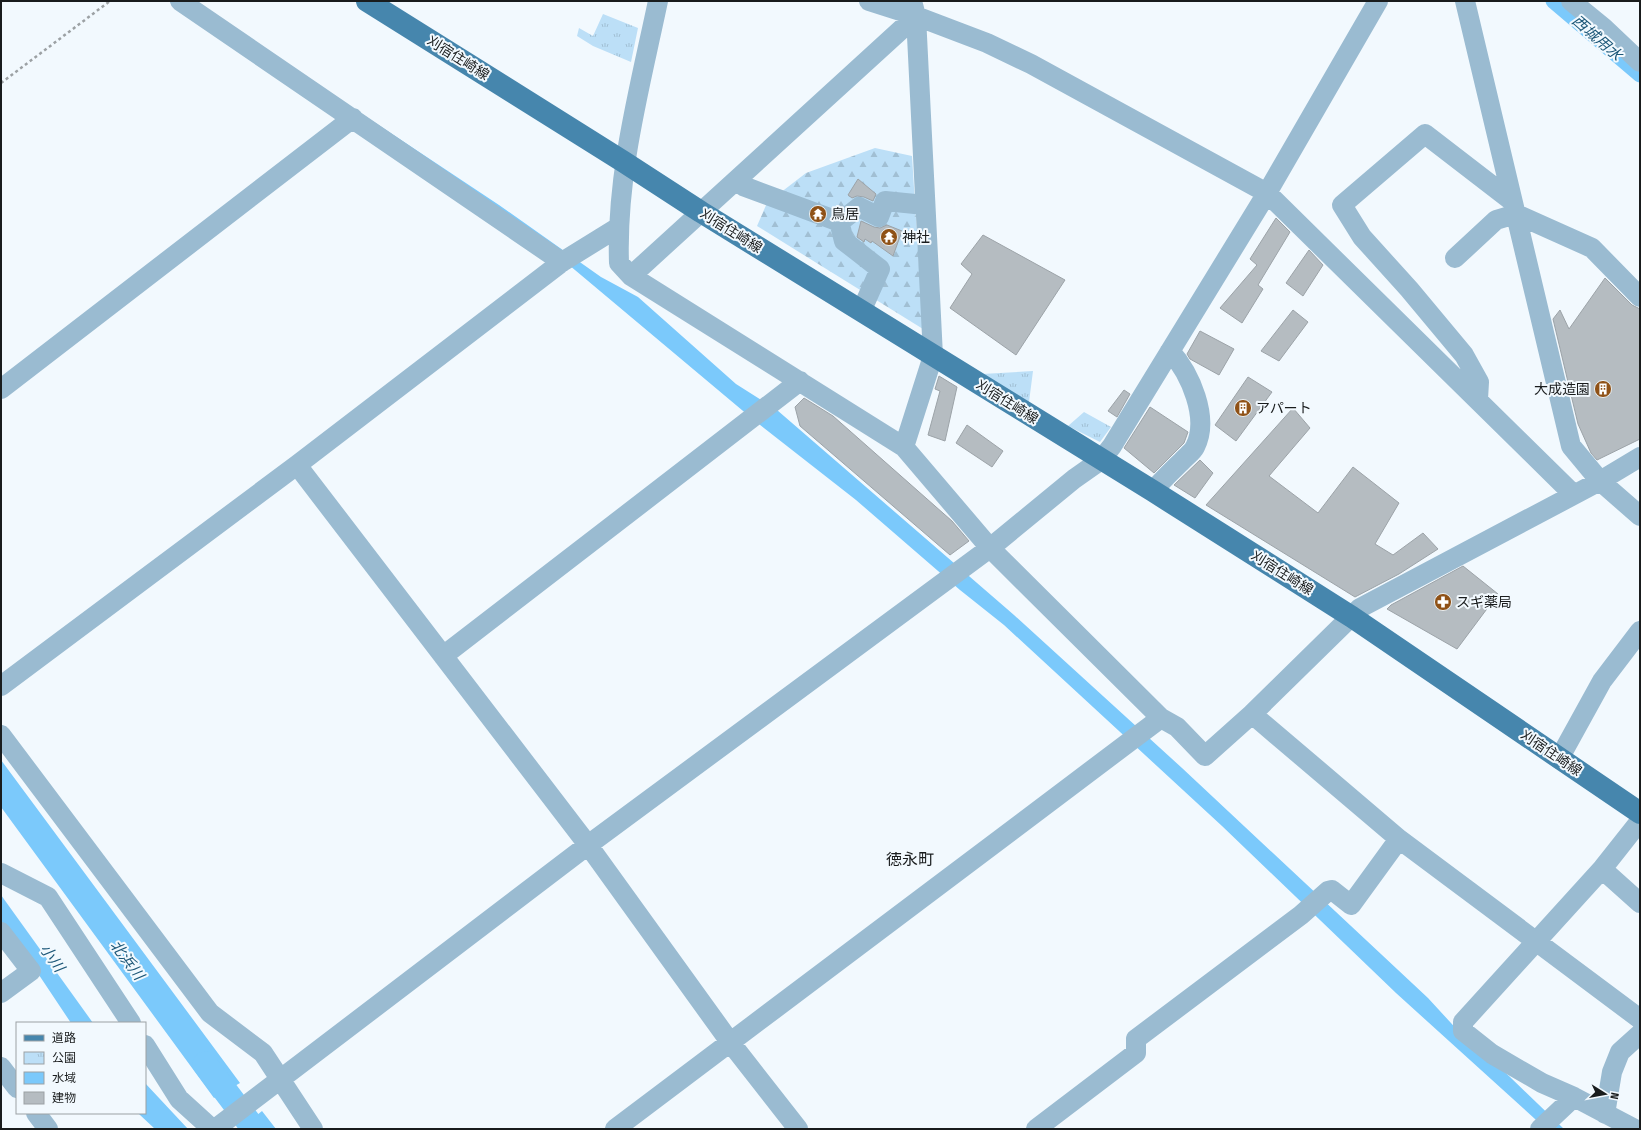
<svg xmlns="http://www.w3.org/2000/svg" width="1641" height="1130" viewBox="0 0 1641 1130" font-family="'Fira Sans Condensed','Noto Sans JP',sans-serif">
<defs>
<pattern id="forest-firs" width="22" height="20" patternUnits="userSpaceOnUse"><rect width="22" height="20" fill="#bcdff7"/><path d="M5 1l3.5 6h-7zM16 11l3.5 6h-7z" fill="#a1bfd3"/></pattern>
<pattern id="park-tufts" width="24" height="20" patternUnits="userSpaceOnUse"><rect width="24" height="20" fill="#bcdff7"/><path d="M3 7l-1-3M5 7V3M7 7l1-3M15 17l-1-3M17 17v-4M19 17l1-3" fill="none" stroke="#a1bfd3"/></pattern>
</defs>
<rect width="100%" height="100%" fill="#f2f9fe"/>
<path fill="url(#forest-firs)" d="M875,148L912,156L923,329L757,226L767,203L806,173Z"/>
<path fill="url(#park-tufts)" d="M603,14L638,28L631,62L593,46L577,36L579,28L593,36Z
M1033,371L1029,402L982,374Z
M1084,412L1111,427L1100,442L1068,426Z"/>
<path fill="#7bc9fb" d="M192,1L499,205L601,277L638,297L736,384L777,410L1014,615L1182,768L1428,998L1462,1035L1509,1076L1564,1129H1546L1396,993L1222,826L1004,625L960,590L856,500L755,421L569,265Z
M1,760L240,1083L214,1098L1,807Z
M1,895L93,1023H71L15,939L1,921Z
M145,1083L188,1129H155L140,1115L138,1113H145Z
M262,1111L276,1129H240Z"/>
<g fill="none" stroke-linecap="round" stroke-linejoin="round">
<path stroke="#7bc9fb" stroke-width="15" d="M1553,1L1640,75"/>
<path stroke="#7bc9fb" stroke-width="25" d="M205,1064L254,1129"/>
</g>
<path fill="#b5bcc1" stroke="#9ca3a8" d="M858,179L876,194L873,201L864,197L857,196L852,198L848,195Z
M1276,218L1290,232L1258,285L1263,289L1242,323L1220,308L1257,265L1250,259Z
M861,221L874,227L880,228L887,225L902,231L893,256L872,241L871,243L865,239L864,242L857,237Z
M983,235L1065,280L1016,355L950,308L972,274L961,264Z
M1309,250L1323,265L1303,296L1286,283Z
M1605,278L1632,305L1640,309V439L1597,460L1591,453L1578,424L1553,319L1560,310L1569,329Z
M1293,310L1308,322L1279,361L1261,351Z
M1200,331L1234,349L1219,375L1190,359L1187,354Z
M939,376L957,387L945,441L928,435L940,391L935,389Z
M1248,377L1272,392L1236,441L1215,425Z
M1124,390L1130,394L1117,417L1108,411Z
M804,398L833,416L952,521L969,541L950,555L800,426L795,407Z
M1150,407L1188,432L1184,443L1154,473L1124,448Z
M1293,408L1310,428L1269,476L1318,513L1353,467L1399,503L1375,544L1393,555L1423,533L1438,549L1399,574L1355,597L1206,505Z
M967,425L1003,451L992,467L956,443Z
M1200,460L1213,473L1195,498L1174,485Z
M1463,566L1498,594L1457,649L1387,609L1391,605Z"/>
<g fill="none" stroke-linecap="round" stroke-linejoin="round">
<path stroke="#9ca1a4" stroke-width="2.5" stroke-dasharray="3 3" stroke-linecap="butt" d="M1,83L110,1"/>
<path stroke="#9abbd1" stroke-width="20" d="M180,1L562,262
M658,1C640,87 616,174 619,263L631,276L904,447L990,548L1161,718L1177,727L1205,756L1252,714L1360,608L1600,481L1640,457
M869,1L916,16L987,43L1031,64L1267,193L1573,494
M1465,1L1571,446L1600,481L1640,516
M1571,1L1604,28L1640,62
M743,186L840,222L859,207L879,217L885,201L925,205
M839,221L844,241L880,269L864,305
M1455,258L1496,220L1516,214L1592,248L1640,297
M631,276L916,16
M1,389L353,118
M1478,399L1479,382L1464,355L1409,289L1362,237L1342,205L1425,134L1512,201
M904,447L933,356L916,16L913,5
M297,465L588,845L730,1042L798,1129
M1153,491C1163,479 1174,469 1185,458C1188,455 1193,451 1195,447C1210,418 1190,373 1170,351
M443,656L800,381
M1,686L297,465L562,262L617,228
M1252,714L1399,839L1640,1019
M1,735L210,1013L263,1053L313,1129
M1559,759L1602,681L1640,631
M1602,869L1640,903
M1,873L48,897L131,1023
M1,932L31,971L1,993
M145,1045L179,1099L212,1129
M1,1067L17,1088
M36,1113L48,1129
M1605,1114L1612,1072L1620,1052L1640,1034
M215,1129L588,845L990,548L1074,479L1101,460L1112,446L1267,193L1378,1
M615,1129L1161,718
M1036,1129L1136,1053V1039L1301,915L1328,891L1332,890L1351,905L1399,839
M1540,1129L1574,1097
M1635,1129L1574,1097L1542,1083L1492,1054L1463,1031V1022L1602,869L1640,821"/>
<path stroke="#4686ad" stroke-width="22" d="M367,1L624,162L701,212L1153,491L1352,617L1640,813"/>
</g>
<defs>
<g id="temple-disc" transform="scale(0.9)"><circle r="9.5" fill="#8f5116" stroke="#f2f9fe"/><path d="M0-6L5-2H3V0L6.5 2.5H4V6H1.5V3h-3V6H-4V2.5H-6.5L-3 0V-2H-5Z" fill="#fff"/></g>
<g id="building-disc" transform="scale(0.9)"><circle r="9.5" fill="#8f5116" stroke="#f2f9fe"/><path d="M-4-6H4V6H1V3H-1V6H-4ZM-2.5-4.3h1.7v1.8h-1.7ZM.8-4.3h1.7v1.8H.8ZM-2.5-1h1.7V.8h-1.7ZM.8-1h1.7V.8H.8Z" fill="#fff"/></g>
<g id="pharmacy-disc" transform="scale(0.9)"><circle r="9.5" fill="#8f5116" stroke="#f2f9fe"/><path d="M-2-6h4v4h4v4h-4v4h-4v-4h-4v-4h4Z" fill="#fff"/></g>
</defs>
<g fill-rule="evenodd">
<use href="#temple-disc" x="818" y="214"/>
<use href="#temple-disc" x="889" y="237"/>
<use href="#building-disc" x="1603" y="389"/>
<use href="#building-disc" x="1243" y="408"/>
<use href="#pharmacy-disc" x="1443" y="602"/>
</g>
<g text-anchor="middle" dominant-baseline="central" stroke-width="4" stroke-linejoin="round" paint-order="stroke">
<g font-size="14" fill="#191c1d" stroke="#f2f9fe">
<text transform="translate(458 58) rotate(32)">刈宿住崎線</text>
<text transform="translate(731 231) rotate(32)">刈宿住崎線</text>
<text transform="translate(1007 402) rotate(32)">刈宿住崎線</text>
<text transform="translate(1282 573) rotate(32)">刈宿住崎線</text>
<text transform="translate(1551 753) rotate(34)">刈宿住崎線</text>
</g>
<g font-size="14" fill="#191c1d" stroke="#f2f9fe" text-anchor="start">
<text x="831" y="214">鳥居</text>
<text x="902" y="237">神社</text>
<text x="1590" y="389" text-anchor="end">大成造園</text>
<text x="1256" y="408">アパート</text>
<text x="1456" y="602">スギ薬局</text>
</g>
<g font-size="15" font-style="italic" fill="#1c5778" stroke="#f2f9fe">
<text transform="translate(1597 38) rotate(41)">西城用水</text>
<text transform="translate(52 958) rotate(54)">小川</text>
<text transform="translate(127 960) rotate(53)">北浜川</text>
</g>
<g font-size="16" fill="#191c1d" stroke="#f2f9fe">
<text x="910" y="859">徳永町</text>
</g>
</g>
<rect width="1641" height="1130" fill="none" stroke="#191c1d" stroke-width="4"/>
<rect x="16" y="1022" width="130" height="92" fill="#f2f9fe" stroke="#9ba1a4"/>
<rect x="24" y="1035" width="20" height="6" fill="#4686ad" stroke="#9ba1a4"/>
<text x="52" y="1042" font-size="12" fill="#191c1d">道路</text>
<rect x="24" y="1052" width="20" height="12" fill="url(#park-tufts)" stroke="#9ba1a4"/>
<text x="52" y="1062" font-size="12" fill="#191c1d">公園</text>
<rect x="24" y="1072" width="20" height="12" fill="#7bc9fb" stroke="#9ba1a4"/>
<text x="52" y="1082" font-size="12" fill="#191c1d">水域</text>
<rect x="24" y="1092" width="20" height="12" fill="#b5bcc1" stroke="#9ba1a4"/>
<text x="52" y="1102" font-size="12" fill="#191c1d">建物</text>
<g transform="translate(1605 1094) rotate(101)" stroke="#f2f9fe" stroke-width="3" paint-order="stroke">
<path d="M0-3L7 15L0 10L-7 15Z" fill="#191c1d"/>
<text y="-6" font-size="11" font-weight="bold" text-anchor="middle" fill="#191c1d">N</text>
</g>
</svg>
